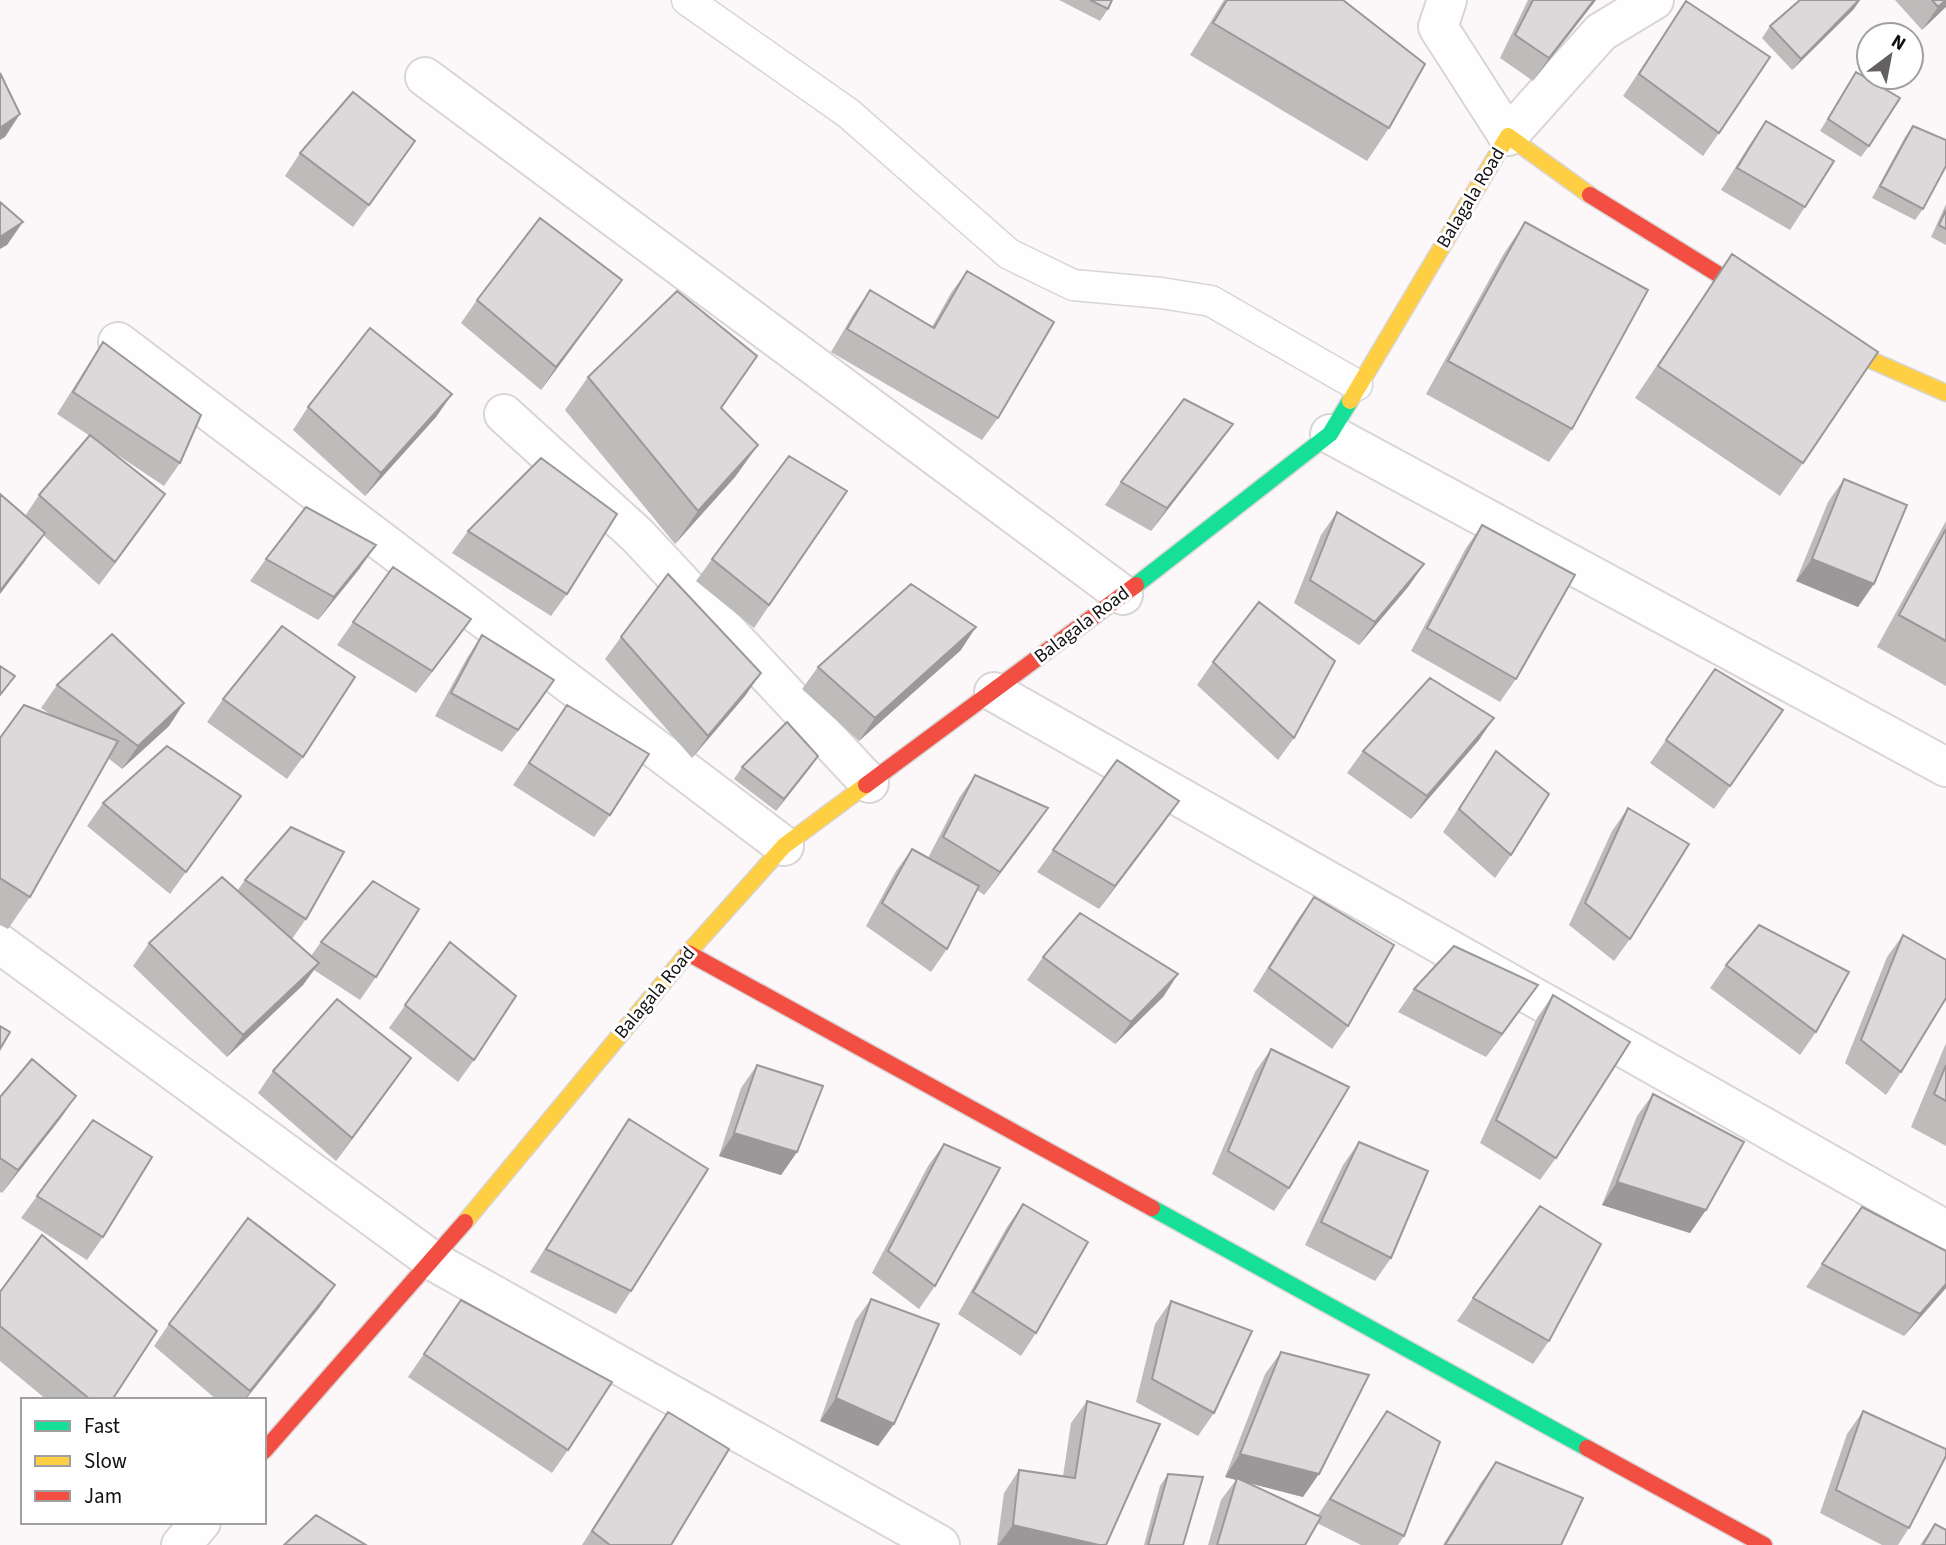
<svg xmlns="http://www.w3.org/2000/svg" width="1946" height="1545" viewBox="0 0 1946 1545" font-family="'Source Sans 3',sans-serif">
<rect width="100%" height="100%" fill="#fcf7f8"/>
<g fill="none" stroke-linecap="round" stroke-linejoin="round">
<g stroke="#d9d5d6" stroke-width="33">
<path id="lane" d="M687,0L848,113L1009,254L1073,285L1161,293L1211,301L1357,385"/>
</g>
<g stroke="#d9d5d6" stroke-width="42">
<path id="street" d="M1447,0L1438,27L1508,136L1601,32L1654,0
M425,77L1123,595
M118,342L784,846
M504,414L637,535L869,783
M1330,434L1946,767
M994,692L1946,1230
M0,944L433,1261L940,1545
M181,1545L201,1522"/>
</g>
<g stroke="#d9d5d6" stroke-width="19">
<path id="fast" d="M1136,585L1330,434L1350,401
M1152,1208L1587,1448"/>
</g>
<g stroke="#d9d5d6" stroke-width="19">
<path id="slow" d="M1823,339L1946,393
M1350,401L1508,136L1590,195
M465,1222L688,953L784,846L866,785"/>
</g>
<g stroke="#d9d5d6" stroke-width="19">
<path id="jam" d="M1590,195L1763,302
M866,785L1136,585
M688,953L1152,1208
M1587,1448L1764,1545
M264,1451L465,1222"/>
</g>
<use href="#lane" stroke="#fffefe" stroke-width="30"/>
<use href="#street" stroke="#fffefe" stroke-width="38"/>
<use href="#fast" stroke="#16e098" stroke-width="16"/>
<use href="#slow" stroke="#ffcf43" stroke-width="16"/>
<use href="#jam" stroke="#f24e42" stroke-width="16"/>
</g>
<path fill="#bebbbb" d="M1059,0H1112L1108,9L1100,21Z
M1224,0H1343L1389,128L1367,161L1190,55Z
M1528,0H1596L1533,81L1500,58Z
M1860,0L1853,10L1792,70L1762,38L1770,26Z
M1895,0H1946L1922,30Z
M1686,1L1719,133L1703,156L1623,96Z
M1856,72L1869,146L1861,157L1820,131Z
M1766,121L1805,207L1790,230L1721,190L1750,144Z
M1913,126L1923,209L1915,220L1872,198L1905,137Z
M300,153L399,164L353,227L285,176Z
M1946,204V245L1931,237Z
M1525,222L1572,429L1549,462L1426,394L1503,255Z
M1732,254L1803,463L1780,496L1635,398Z
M967,271L998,418L982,440L831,352L854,313L870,290L932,327L951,293Z
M622,280L541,390L461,323L477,300Z
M103,342L180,463L164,486L101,444L165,494L99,585L43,535L22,565L25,516L39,495L90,436L57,414L88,365Z
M588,377L721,408L758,445L735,477L675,544L565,410Z
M452,394L436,417L365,496L293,430L308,407Z
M1217,446L1151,531L1105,505L1121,482Z
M1844,479L1858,607L1796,581L1828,502Z
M847,491L754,628L696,581L712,559Z
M1337,512L1424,564L1408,587L1359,645L1294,603L1321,535Z
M1946,521V686L1877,647Z
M1482,525L1516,679L1500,702L1411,651L1466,548Z
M468,531L567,594L551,616L452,553Z
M266,559L360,568L318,620L250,581Z
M471,619L416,693L337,645L353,622Z
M482,635L554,680L502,752L435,716L467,658Z
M621,637L761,673L745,696L692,758L605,659Z
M961,650L859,741L802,689L818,667Z
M1213,662L1294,738L1278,760L1197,685Z
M1715,669L1783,710L1714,809L1650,763Z
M57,685L184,703L169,726L122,769L108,758L30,897L8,929L0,925V738L51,715L41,708Z
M223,699L303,757L287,779L207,722Z
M567,705L610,815L594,837L513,785Z
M1479,740L1411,819L1347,773L1363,751Z
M1496,751L1511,855L1495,878L1443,832Z
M818,756L776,811L734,779L742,767Z
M975,775L1032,831L984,895L977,890L947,949L931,972L866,926L896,871L912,849L928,858L959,798Z
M241,796L170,894L87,826L103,803Z
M1628,808L1630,939L1614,961L1569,925L1612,831Z
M1163,824L1099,909L1037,872L1053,850Z
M245,880L306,919L292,939L311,956L321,942L376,977L360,1000L314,970L303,985L227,1057L133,966L149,943L237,891Z
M1314,897L1348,1026L1332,1049L1253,991L1298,919Z
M1903,935L1901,1072L1886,1095L1845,1063L1887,957Z
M450,942L474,1060L458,1082L389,1028Z
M1043,957L1178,974L1163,997L1115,1044L1027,980Z
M1726,965L1816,1032L1800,1055L1710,988Z
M1538,985L1486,1057L1398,1012L1414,989Z
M1553,995L1556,1158L1540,1180L1480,1143L1537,1018Z
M1946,1043V1146L1911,1127Z
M1271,1049L1289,1188L1274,1211L1212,1174L1255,1072Z
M757,1065L797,1152L781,1175L719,1156L741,1088Z
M273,1071L395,1081L336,1161L258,1093Z
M1653,1094L1706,1210L1690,1233L1602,1205L1637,1116Z
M76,1096L60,1119L2,1193L0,1192V1097Z
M629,1119L631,1291L616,1314L530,1272L613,1142Z
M1359,1142L1391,1258L1375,1281L1305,1245L1343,1165Z
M944,1144L935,1286L919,1309L872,1273L928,1166Z
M37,1196L103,1237L87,1260L21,1218Z
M1023,1204L1036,1333L1021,1356L958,1314L1007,1227Z
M1862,1207L1946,1288L1904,1336L1806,1287Z
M335,1285L319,1308L245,1400H217L154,1346L169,1324Z
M0,1292L112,1400H47L0,1361Z
M1473,1298L1549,1341L1533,1364L1457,1321Z
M871,1299L894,1424L878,1446L820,1421L855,1321Z
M461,1300L568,1450L552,1473L408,1377Z
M1171,1301L1214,1413L1198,1436L1136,1402L1155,1324Z
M1281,1352L1303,1497L1247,1482L1318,1515L1387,1411L1404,1536L1398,1545H1361L1317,1523L1305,1545H1208L1221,1500L1236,1480L1225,1477L1265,1374Z
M1087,1401L1106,1545H997L1004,1493L1019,1470L1063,1476L1071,1423Z
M1863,1411L1909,1528L1898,1545H1882L1820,1513L1847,1434Z
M668,1412L671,1545H582L652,1434Z
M1496,1462L1561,1545H1443L1480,1484Z
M1168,1474L1183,1545H1144L1160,1486Z
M1935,1524L1946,1545H1920Z"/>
<path fill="#9b9899" d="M1594,0H1596L1533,81L1549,58Z
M1860,0L1853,10L1792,70L1801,59Z
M1946,0V7L1922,30L1938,7Z
M20,114L5,137L0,140V128Z
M23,222L7,245L0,249V237Z
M622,280L606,302L541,390L556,367Z
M452,394L436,417L365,496L381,473Z
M1233,424L1217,446L1151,531L1167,508Z
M758,445L735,477L675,544L698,511Z
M165,494L149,517L99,585L115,562Z
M45,533L22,565L0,594V591Z
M376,545L360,568L318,620L334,597Z
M1812,559L1874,584L1858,607L1796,581Z
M1424,564L1408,587L1359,645L1375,622Z
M471,619L455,642L416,693L432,671Z
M976,627L961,650L859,741L875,718Z
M761,673L745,696L692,758L708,736Z
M554,680L539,703L502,752L518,730Z
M184,703L169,726L122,769L138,746Z
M1494,718L1479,740L1411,819L1427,796Z
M818,756L810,768L776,811L784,799Z
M1179,801L1163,824L1099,909L1115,886Z
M1048,808L1032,831L984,895L1000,872Z
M319,963L303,985L227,1057L243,1035Z
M1178,974L1163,997L1115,1044L1131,1022Z
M1538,985L1522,1008L1486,1057L1502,1034Z
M411,1058L395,1081L336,1161L352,1138Z
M76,1096L60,1119L2,1193L18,1170Z
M734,1133L797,1152L781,1175L719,1156Z
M1617,1182L1706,1210L1690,1233L1602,1205Z
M1946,1284V1288L1904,1336L1920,1314Z
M335,1285L319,1308L245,1400H244Z
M836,1398L894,1424L878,1446L820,1421Z
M1240,1454L1319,1474L1303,1497L1225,1477Z
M1013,1525L1099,1545H998Z"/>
<path fill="#ddd9da" stroke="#9b9899" stroke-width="2" d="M1090,0H1112L1108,9Z
M1227,0H1343L1425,64L1389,128L1213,23Z
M1533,0H1594L1549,58L1515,35Z
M1800,0H1859L1801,59L1770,26Z
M1932,0H1946L1938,7Z
M1686,1L1770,57L1719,133L1639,74Z
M1856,72L1900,98L1869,146L1828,119Z
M0,73L20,114L0,128Z
M353,92L415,141L369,205L300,153Z
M1766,121L1834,161L1805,207L1737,168Z
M1913,126L1946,140V166L1923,209L1880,186Z
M0,202L23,222L0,237Z
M1946,210V229L1939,225Z
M540,218L622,280L556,367L477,300Z
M1525,222L1648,290L1572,429L1448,361Z
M1732,254L1878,352L1803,463L1658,366Z
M967,271L1054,322L998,418L847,329L870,290L934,328Z
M677,291L757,356L721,408L758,445L698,511L588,377Z
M370,328L452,394L381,473L308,407Z
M103,342L201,415L180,463L73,392Z
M1184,399L1233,424L1167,508L1121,482Z
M90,435L165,494L115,562L39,495Z
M789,456L847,491L769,605L712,559Z
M541,458L617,514L567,594L468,531Z
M1844,479L1907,505L1874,584L1812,559Z
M0,494L45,533L0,591Z
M306,507L376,545L334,597L266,559Z
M1337,512L1424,564L1375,622L1310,580Z
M1482,525L1575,575L1516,679L1427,628Z
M1946,529V641L1899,615Z
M393,567L471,619L432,671L353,622Z
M668,574L761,673L708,736L621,637Z
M911,584L976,627L875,718L818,667Z
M1259,602L1335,661L1294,738L1213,662Z
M282,626L355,677L303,757L223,699Z
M112,634L184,703L138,746L57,685Z
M482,635L554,680L518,730L451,693Z
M0,666L15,676L0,695Z
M1715,669L1783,710L1730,786L1666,740Z
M1430,678L1494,718L1427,796L1363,751Z
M24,705L118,741L30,897L0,878V738Z
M567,705L649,754L610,815L529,763Z
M787,722L818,756L784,799L742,767Z
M167,746L241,796L186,872L103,803Z
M1496,751L1549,794L1511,855L1459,809Z
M1117,760L1179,801L1115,886L1053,850Z
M975,775L1048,808L1000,872L943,837Z
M1628,808L1689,844L1630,939L1585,903Z
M291,827L344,852L306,919L245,880Z
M912,849L979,886L947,949L882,903Z
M222,877L319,963L243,1035L149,943Z
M373,881L419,909L376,977L321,942Z
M1314,897L1394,945L1348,1026L1269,968Z
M1080,913L1178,974L1131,1022L1043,957Z
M1759,925L1849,972L1816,1032L1726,965Z
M1903,935L1946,960V998L1901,1072L1861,1040Z
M450,942L516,996L474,1060L405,1005Z
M1454,946L1538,985L1502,1034L1414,989Z
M1553,995L1630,1042L1556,1158L1496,1120Z
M337,999L411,1058L352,1138L273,1071Z
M0,1026L10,1032L0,1049Z
M1271,1049L1349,1087L1289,1188L1228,1151Z
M32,1059L76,1096L18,1170L0,1158V1097Z
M757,1065L823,1086L797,1152L734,1133Z
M1946,1065V1101L1934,1094Z
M1653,1094L1744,1142L1706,1210L1617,1182Z
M629,1119L708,1169L631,1291L546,1249Z
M93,1120L152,1157L103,1237L37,1196Z
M1359,1142L1428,1171L1391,1258L1321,1222Z
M944,1144L1000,1168L935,1286L888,1251Z
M1023,1204L1088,1242L1036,1333L973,1292Z
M1540,1206L1601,1244L1549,1341L1473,1298Z
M1862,1207L1946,1251V1284L1920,1314L1822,1264Z
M248,1218L335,1285L250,1391L169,1324Z
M42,1235L157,1331L112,1400H91L0,1326V1292Z
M871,1299L939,1324L894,1424L836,1398Z
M461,1300L612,1382L568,1450L424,1354Z
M1171,1301L1252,1331L1214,1413L1152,1379Z
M1281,1352L1369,1375L1319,1474L1240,1454Z
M1087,1401L1160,1424L1106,1545H1099L1013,1525L1019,1470L1075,1478Z
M1387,1411L1440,1442L1404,1536L1330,1499Z
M1863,1411L1946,1449V1456L1909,1528L1836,1490Z
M668,1412L729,1449L671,1545H610L592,1531Z
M1496,1462L1583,1498L1561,1545H1445Z
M1168,1474L1203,1477L1183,1545H1148Z
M1237,1478L1321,1517L1305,1545H1217Z
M316,1515L366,1545H284Z
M1935,1524L1946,1530V1545H1923Z"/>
<g text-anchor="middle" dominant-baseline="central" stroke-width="6" stroke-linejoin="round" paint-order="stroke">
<g font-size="19" fill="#110f0f" stroke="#fff">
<text transform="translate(1471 198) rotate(-59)">Balagala Road</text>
<text transform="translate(1082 625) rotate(-37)">Balagala Road</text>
<text transform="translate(655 993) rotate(-50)">Balagala Road</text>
</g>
</g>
<rect x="21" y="1398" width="245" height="126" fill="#ffffff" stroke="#a09f9f" stroke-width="2"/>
<rect x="35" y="1421" width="35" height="10" fill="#16e098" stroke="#a09f9f" stroke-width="2"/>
<text x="84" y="1433" font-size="21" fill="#110f0f">Fast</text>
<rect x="35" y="1456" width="35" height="10" fill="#ffcf43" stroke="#a09f9f" stroke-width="2"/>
<text x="84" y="1468" font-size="21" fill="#110f0f">Slow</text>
<rect x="35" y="1491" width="35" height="10" fill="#f24e42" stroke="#a09f9f" stroke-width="2"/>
<text x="84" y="1503" font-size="21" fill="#110f0f">Jam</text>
<g transform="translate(1890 56) rotate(32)"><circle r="33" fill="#ffffff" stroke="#a09f9f" stroke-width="2"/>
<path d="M0-5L12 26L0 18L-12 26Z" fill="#636061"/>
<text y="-10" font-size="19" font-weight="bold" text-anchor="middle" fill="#110f0f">N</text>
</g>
</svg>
